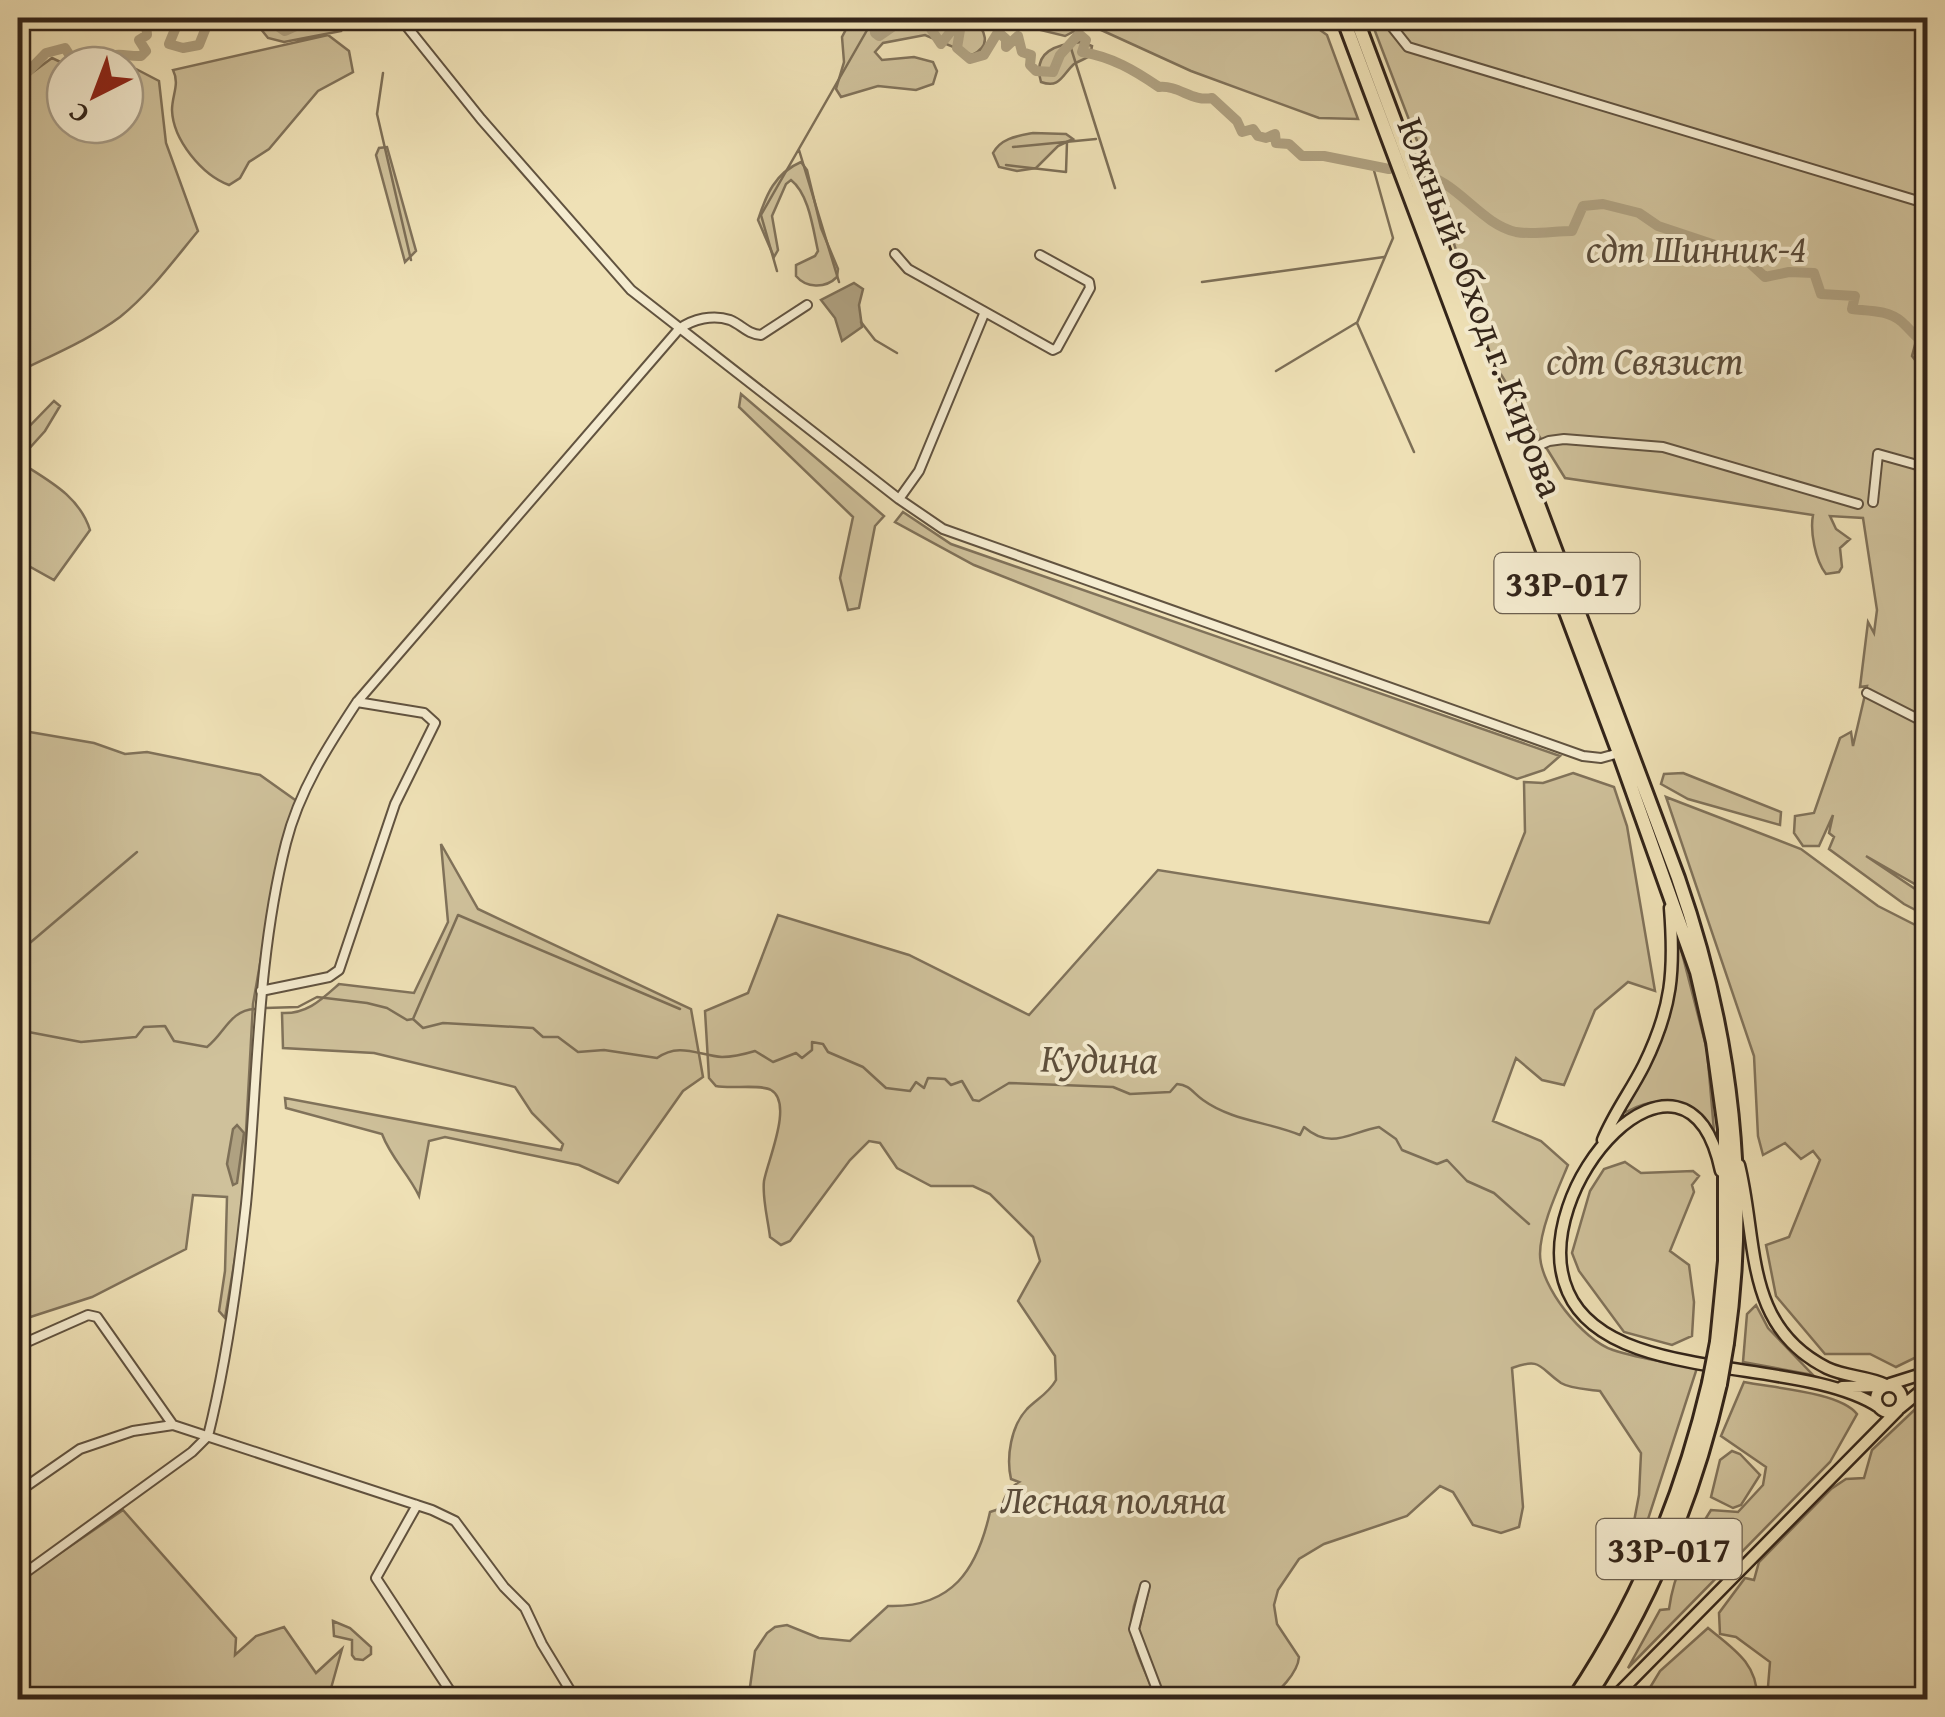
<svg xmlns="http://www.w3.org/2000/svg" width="1945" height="1717" viewBox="0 0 1945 1717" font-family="'Gentium Book Plus',serif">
<rect width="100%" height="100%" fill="#efe1b6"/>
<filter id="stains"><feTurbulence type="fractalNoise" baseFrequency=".002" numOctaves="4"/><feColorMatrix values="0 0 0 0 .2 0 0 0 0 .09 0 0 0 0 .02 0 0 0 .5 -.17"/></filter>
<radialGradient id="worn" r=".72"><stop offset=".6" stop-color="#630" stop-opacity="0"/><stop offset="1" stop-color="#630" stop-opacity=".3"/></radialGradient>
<path fill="#cfc19b" stroke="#80725a" stroke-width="2.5" d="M252,18H274L284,25L296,22V18H339L341,31L284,42L268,38Z
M852,18H972C986,30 992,46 972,55L925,35L883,43L875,52L882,60L914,57L933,62L937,71L933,84L916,90L878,86L841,97L836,89L844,62L842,37Z
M991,18H1310L1313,25L1327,35L1358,119L1319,118L1191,71L1088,24L1065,36Z
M1370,18H1927V891L1866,856L1927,897V916L1904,904L1829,849L1834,837L1829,833L1833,815L1819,846H1803L1794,833L1795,816L1814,813L1840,738L1851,732L1853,746L1867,686L1860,687L1868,622L1874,633L1877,610L1863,518L1830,516L1836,529L1850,539L1840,548L1842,567L1839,572L1826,574C1815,560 1810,531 1813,515L1565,478L1492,360L1439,198Z
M328,35L349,51L353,72L318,91L269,149L249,162L240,178L229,185C202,175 173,140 172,110C172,95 180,84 173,70Z
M1082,42L1092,46L1090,56C1085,59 1079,61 1074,64C1062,75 1060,89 1041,82C1032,51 1057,44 1082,42Z
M52,58L67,65L65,125H125V72L136,69L159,81L166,143L198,231C174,260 150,293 120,317C89,340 52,355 18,372V83Z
M1033,133L1066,134L1073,139L1058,146L1036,168L1017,171L999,167L993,153C1001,138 1017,136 1033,133Z
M387,147L416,251L405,262L376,155L379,148Z
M801,162L807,170L821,228L838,269L837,277C825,289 806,288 796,276V265L815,256L818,251C813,229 809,194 791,180L786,184L772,216L778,250L774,257L758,220C766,195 775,173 801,162Z
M741,394L884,516L875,526L859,608L848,610L840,578L853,517L739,407Z
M54,401L60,406L45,431L18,461C47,480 79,495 90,530L54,580L18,560V438Z
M903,512L951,544L1560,756L1544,770L1517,779L974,565L895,522Z
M18,730L94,743L125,754L147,752L260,775L298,802L272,895L253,1004L241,1223L225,1318L219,1311L225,1271L227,1197L193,1195L186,1249L92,1297L18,1321Z
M1573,773L1614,787L1627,826L1655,991L1628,982L1595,1010L1564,1085L1542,1080L1516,1058L1493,1121L1541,1141L1568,1165C1558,1189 1540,1228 1540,1254C1540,1287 1583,1340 1613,1350C1639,1359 1669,1362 1697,1368L1638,1550L1629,1548L1639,1495L1641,1453L1600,1391C1588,1389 1571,1389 1561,1383C1539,1368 1542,1357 1512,1368L1523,1507L1519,1527L1501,1533L1473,1525L1453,1492L1440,1486L1407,1516L1324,1544L1299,1559L1278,1590L1274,1605L1277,1624L1299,1657C1298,1672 1278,1695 1264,1699C1252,1704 1183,1699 1165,1699L1138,1634L1149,1588L1141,1586C1119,1635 1140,1653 1156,1699H758L750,1687L755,1651L767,1633L775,1627L787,1625L819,1638L850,1641L888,1606C952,1608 977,1570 990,1512L999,1509L1003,1513C1000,1501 1009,1488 1019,1482L1011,1479C1006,1457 1011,1426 1027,1409C1037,1399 1049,1393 1056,1380L1055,1356L1018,1301L1040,1261L1033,1237L990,1194L973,1186H931L897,1168L880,1143L869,1141L850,1160L790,1241L781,1245L770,1237C768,1220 762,1198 764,1181C767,1162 794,1103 771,1090C762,1084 729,1089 716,1086L709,1078L705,1011L748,993L778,915L909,955L1029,1015L1158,870L1489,923L1525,832L1524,782L1543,783Z
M1683,773L1781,812L1780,825L1688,799L1661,784L1664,774Z
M1666,797L1801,849L1878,906L1927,931V1352L1896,1367L1870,1354H1825L1776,1296L1766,1245L1789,1237L1820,1160L1813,1151L1801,1159L1785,1143L1763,1155L1758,1136L1754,1056Z
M441,844L478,909L691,1009L703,1077L683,1091L618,1183L579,1165L445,1137L429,1141L419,1196C408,1173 391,1158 382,1134L286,1108L285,1098L561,1150L563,1144L532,1113L515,1087L374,1053L283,1048L282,1013C307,1014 321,1000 339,984L414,993L448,922Z
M1676,930L1707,1050L1714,1131C1689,1101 1661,1093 1626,1112L1625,1108C1662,1047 1683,1003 1676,930Z
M1625,1162L1641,1173L1693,1171L1699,1176L1692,1185L1694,1192L1670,1251L1689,1265L1694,1302L1692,1336L1672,1345L1624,1332L1579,1271L1572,1253L1590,1191L1604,1169Z
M1756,1305L1768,1328L1813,1375L1743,1362L1747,1314Z
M1744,1382C1773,1388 1840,1392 1857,1414L1830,1462L1628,1668L1660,1610L1669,1609C1674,1571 1691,1542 1711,1510L1738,1512L1763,1485L1766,1467L1721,1436Z
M1927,1398V1699H1882L1881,1693L1842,1689L1839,1699H1767L1770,1662L1736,1637L1720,1634L1719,1613L1745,1578L1754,1580L1759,1562L1831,1489L1846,1479L1864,1478L1872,1450Z
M1732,1451L1740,1454L1760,1475L1741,1505L1733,1508L1711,1497L1720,1460Z
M123,1510L236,1638L235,1655L256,1636L284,1627L316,1673L342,1649L328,1699L18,1700V1582Z
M333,1621L350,1628L371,1647V1654L363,1660L355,1659L352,1655V1640L334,1636Z
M1708,1628C1734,1649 1758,1664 1757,1699H1643L1660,1671Z"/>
<path fill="#afa181" stroke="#7d6f57" stroke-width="2.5" d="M854,283L863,289L859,305L862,327L842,341L835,318L821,300Z
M1927,327H1928L1927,366L1919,365L1912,356L1918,334Z
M237,1125L244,1133L237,1183L233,1185L227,1164L233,1129Z"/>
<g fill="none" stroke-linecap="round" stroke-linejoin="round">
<path stroke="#7d6f57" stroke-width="2.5" d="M1079,34L1089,18
M1070,45L1115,188
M383,73L377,114L411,260
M1013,147L1096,139
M799,150L839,282
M1006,165L1066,172L1067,142
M1373,167L1393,238L1357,323L1414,452
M777,271L761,215L874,18
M1202,282L1384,257
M861,322L875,340L897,353
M1276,371L1356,323
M18,953L137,852
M265,1008L298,1007L317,997L367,1003L387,1008L407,1020L413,1019L423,1028L443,1023L533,1028L543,1037H558L578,1052L604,1050L657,1058C679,1042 698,1055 722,1057C732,1057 745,1054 755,1051L773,1062L796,1053L802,1058L812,1050V1042L823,1044L828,1052L863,1067L886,1088L910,1091L916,1082L924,1088L928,1078L945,1079L951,1085L962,1081L973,1100L979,1101L1009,1083L1113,1087L1130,1094L1170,1092L1177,1084C1190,1085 1193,1093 1203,1100C1232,1121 1269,1122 1300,1135L1304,1127C1332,1151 1350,1132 1379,1127L1396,1139L1402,1150L1437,1164L1447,1160L1467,1181L1494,1193L1529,1224
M413,1019L458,915L680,1009
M18,1030L81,1042L136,1037L144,1027L165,1026L174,1041L207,1047C225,1033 230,1010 255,1009"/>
<path stroke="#afa181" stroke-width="10" d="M266,18L285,31L314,18
M867,18H874L875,33L879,36L898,23H927L941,44L955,26L960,30L957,48L970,59L984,55L998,32L1006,39V47L1018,36L1022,52L1031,55L1030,65L1036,71L1053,72L1060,55L1079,34L1086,40L1082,52C1112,57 1134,70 1159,87C1179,85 1192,102 1212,98L1237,121L1242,132L1253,129L1258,136L1266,138L1275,134L1276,143L1289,144L1302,156H1324L1389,169
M18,82L46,53L65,48L74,62L99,64C112,49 125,57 141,56L146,51L139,40L147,35L146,23L150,18L169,21L176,27L169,44L183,48L199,45L207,25L225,18
M1415,172C1458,179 1478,223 1516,232C1533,235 1555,231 1572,231L1583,206L1603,204L1639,213L1658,226L1739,253L1765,277L1789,272L1814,273L1821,294L1855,296L1852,309C1870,311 1888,310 1902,322C1911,330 1916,339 1928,345"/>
<g stroke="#615340" stroke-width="12">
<path id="minor" d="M400,18L481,119L631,290L899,499L943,529L1583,756L1601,758L1619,753
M1385,18L1408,47L1928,204
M895,254L908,269L1053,350L1057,348L1090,288L1089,282L1040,255
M1538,498L1540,493L1531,461L1535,447L1549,441L1564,439L1663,447L1858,504
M899,499L919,471L984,314
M1873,502L1878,454L1928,468
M1867,693L1928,724
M261,991L329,977L339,970L395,804L435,723L424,713L357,702
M18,1346L88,1315L97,1317L173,1425
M18,1492L80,1449L133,1431L173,1425L432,1510L455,1521L504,1587L525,1608L542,1644L576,1700
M417,1505L376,1578L456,1700
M18,1578L192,1452L208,1436C226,1364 238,1278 246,1204C258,1084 256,961 286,843C299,791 328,746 357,702L679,329C693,319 713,314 730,320C742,325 747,334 761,335L807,305
M1145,1586L1134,1629L1161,1700"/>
</g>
<g stroke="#322419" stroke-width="15">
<path id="major" d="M1603,1140C1614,1113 1631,1091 1644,1065C1672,1008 1675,971 1670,908
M1739,1165C1758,1241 1743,1326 1827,1368C1846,1377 1867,1376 1886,1385
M1721,1171C1687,1009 1523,1190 1568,1292C1609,1386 1800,1355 1879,1407
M1890,1384L1928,1372
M1876 1399a13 13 0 1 1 26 0a13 13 0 1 1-26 0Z
M1842,1387L1880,1386
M1900,1408L1928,1385
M1612,1700L1898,1410"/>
</g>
<g stroke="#322419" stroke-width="18">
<path id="highway" d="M1343,18L1619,753L1697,972L1713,1042L1725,1129V1261L1717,1342
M1356,18L1678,878C1731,1030 1750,1183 1727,1343
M1573,1700C1639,1602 1682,1498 1709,1383
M1586,1700C1651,1602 1694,1499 1720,1384"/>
</g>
<use href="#minor" stroke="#f5ecd0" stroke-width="8"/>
<use href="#major" stroke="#efe1b6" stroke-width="10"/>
<use href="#highway" stroke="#efe1b6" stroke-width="12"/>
<g stroke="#322419" stroke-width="18" stroke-linecap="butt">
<path id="highway-bridge" d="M1709,1383L1717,1342
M1720,1384L1727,1343"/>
</g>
<use href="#highway-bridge" stroke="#efe1b6" stroke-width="12"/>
</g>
<g text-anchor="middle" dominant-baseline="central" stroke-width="8" stroke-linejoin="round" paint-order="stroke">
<g fill="#f5ecd0" stroke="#6c6050" stroke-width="2.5">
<rect x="1494.5" y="553" width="145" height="60" rx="8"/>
<rect x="1596.5" y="1519" width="145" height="60" rx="8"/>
</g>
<g font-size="35" font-weight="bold" fill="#322419">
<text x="1567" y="583">33Р-017</text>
<text x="1669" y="1549">33Р-017</text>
</g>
<g font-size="38" font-style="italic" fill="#594b3a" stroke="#f5ecd0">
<text x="1696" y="248">сдт Шинник-4</text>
<text x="1645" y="360">сдт Связист</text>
<text x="1113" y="1499">Лесная поляна</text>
</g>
<g font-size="38" fill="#322419" stroke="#f5ecd0">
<text transform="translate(1482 307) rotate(69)">Южный обход г. Кирова</text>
</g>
<g font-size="40" font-style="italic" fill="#5e503d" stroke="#f5ecd0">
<text transform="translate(1099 1058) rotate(1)">Кудина</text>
</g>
</g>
<rect width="1945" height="1717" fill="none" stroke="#efe1b6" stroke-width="60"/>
<rect x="20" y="20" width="1905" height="1677" fill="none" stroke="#322419" stroke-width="5"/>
<rect x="30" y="30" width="1885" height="1657" fill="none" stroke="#322419" stroke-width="2.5"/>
<g transform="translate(95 95) rotate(222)"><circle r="48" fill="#f5ecd0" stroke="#a79c87" stroke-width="2.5"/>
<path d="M0-8L18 38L0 25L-18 38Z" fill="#8f2418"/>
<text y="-15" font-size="28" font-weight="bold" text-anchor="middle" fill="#322419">С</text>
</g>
<rect width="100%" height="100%" filter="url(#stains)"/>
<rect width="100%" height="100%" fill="url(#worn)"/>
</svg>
